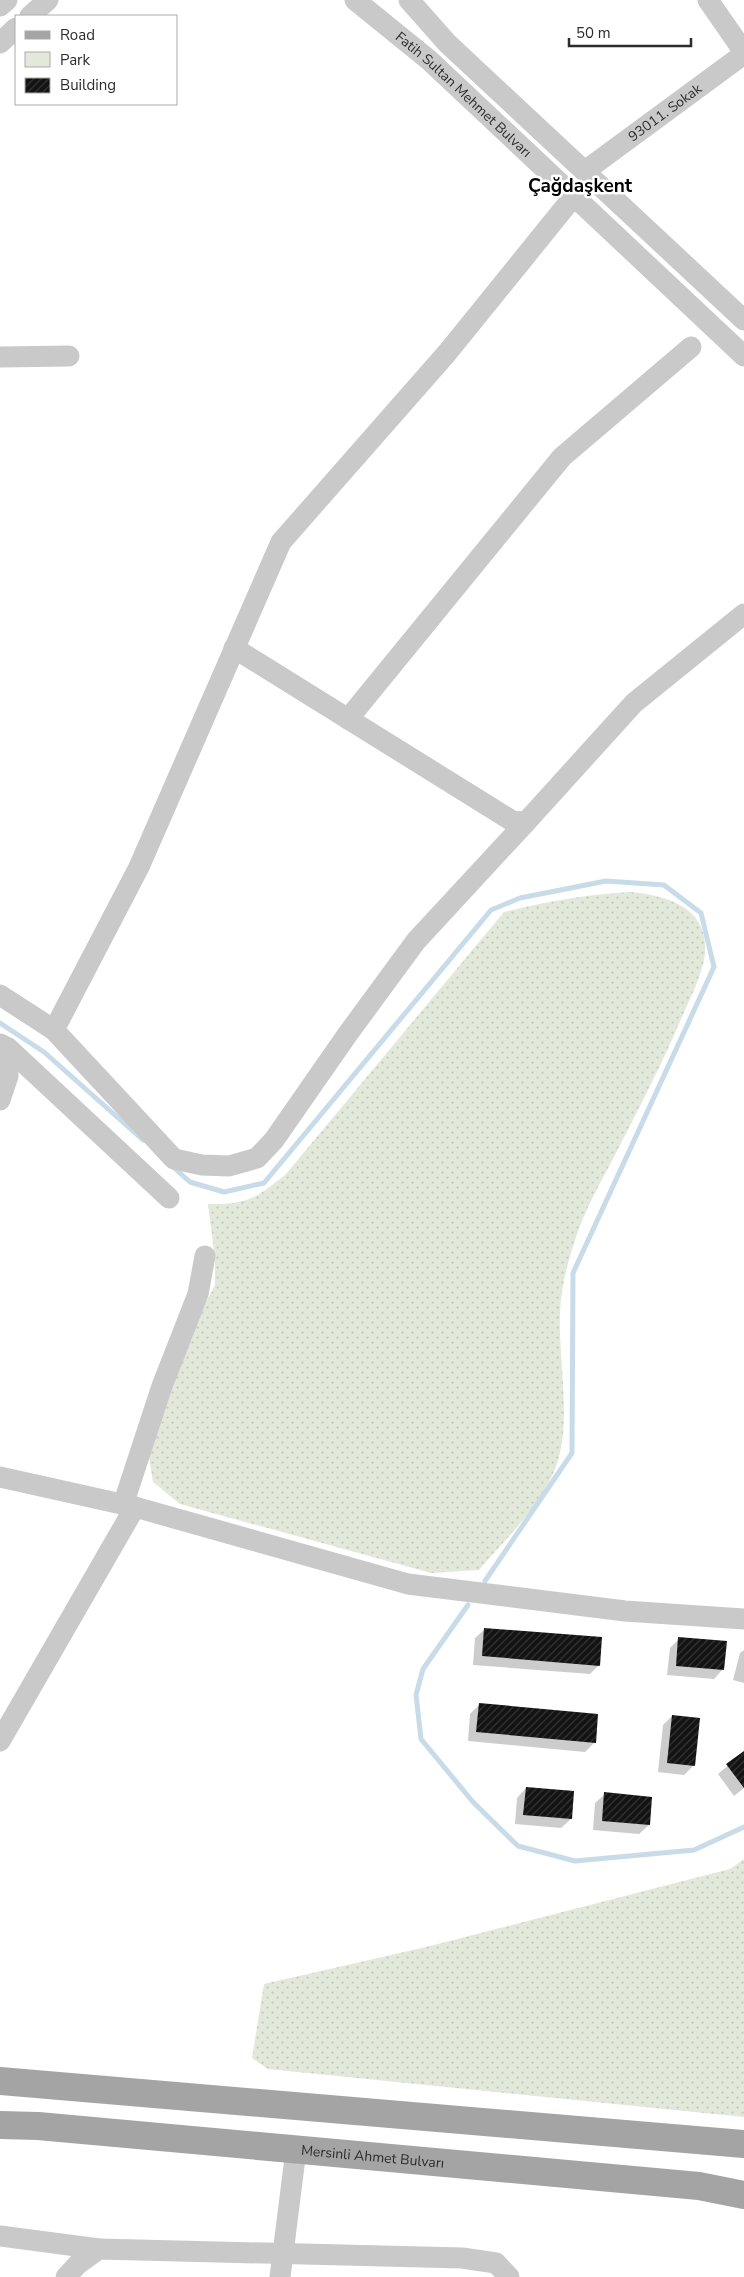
<svg xmlns="http://www.w3.org/2000/svg" width="744" height="2277" viewBox="0 0 744 2277" font-family="'Nunito Sans',sans-serif">
<defs>
<pattern id="green-dots" width="8" height="8" patternUnits="userSpaceOnUse" patternTransform="scale(1.25)"><rect width="8" height="8" fill="#e2e9da"/><path d="M2 2h.1M6 6h.1" fill="none" stroke="#c2c8bb" stroke-width="1.8" stroke-linecap="round"/></pattern>
<pattern id="building-hatch" width="6" height="6" patternUnits="userSpaceOnUse" patternTransform="scale(1.25)"><rect width="6" height="6" fill="#131313"/><path d="M-1 1l2-2M0 6l6-6M5 7l2-2" fill="none" stroke="#363636"/></pattern>
</defs>
<rect width="100%" height="100%" fill="#fff"/>
<path fill="url(#green-dots)" d="M631,892C668,896 709,907 705,954C702,976 690,998 682,1017C662,1064 638,1110 615,1155C601,1182 584,1211 575,1240C567,1264 561,1288 560,1313C558,1362 573,1424 555,1469C540,1507 505,1539 479,1570L431,1573L180,1504L153,1482L149,1457L190,1333L215,1285V1259L208,1204C248,1205 256,1198 286,1174L504,912C546,902 588,894 631,892Z
M744,1859V2117L268,2069L252,2058L264,1984L426,1947L730,1869Z"/>
<path fill="#0003" d="M485,1629L599,1665L590,1674L473,1665L475,1638Z
M679,1639L723,1669L714,1679L667,1675L670,1648Z
M744,1650V1683L733,1680L740,1653Z
M479,1705L595,1742L585,1752L468,1741L470,1714Z
M672,1716L694,1765L684,1775L658,1772L663,1725Z
M744,1752V1788L734,1796L718,1774Z
M526,1788L571,1819L561,1828L515,1824L517,1798Z
M605,1794L649,1825L639,1834L593,1830L595,1803Z"/>
<g fill="none" stroke-linecap="round" stroke-linejoin="round">
<path stroke="#c7dbe9" stroke-width="5" d="M0,1023L44,1052L143,1140
M172,1166L190,1182L224,1192L264,1183L491,910L520,898L606,881L664,885L701,913L714,967L573,1273L572,1453L485,1581
M468,1605L423,1669L416,1695L421,1739L473,1802L518,1846L575,1861L694,1850L744,1827"/>
</g>
<path fill="url(#building-hatch)" d="M484,1628L602,1637L600,1666L482,1656Z
M678,1637L727,1641L724,1670L676,1666Z
M479,1703L598,1714L596,1743L476,1732Z
M672,1715L700,1718L695,1766L667,1763Z
M744,1751V1788L726,1764Z
M526,1787L574,1791L572,1819L523,1815Z
M604,1792L652,1797L650,1825L602,1821Z"/>
<g fill="none" stroke-linecap="round" stroke-linejoin="round">
<g stroke="#c9c9c9" stroke-width="21">
<path id="s1" d="M355,0L429,60L744,356"/>
<path d="M409,0L447,43L744,320"/>
<path d="M708,0L744,52"/>
<path d="M0,6L7,0"/>
<path d="M30,16L48,0"/>
<path d="M0,43L16,28"/>
<path id="s2" d="M585,171L744,54"/>
<path d="M0,357L69,356"/>
<path d="M234,648L514,822L527,821L634,703L744,614"/>
<path d="M348,719L562,457L691,347"/>
<path d="M0,995L54,1030L139,867L281,542L447,353L574,196"/>
<path d="M54,1030L174,1159L202,1165L229,1166L257,1158L274,1140L347,1035L416,941L527,821"/>
<path d="M0,1044L8,1048L169,1198"/>
<path d="M0,1100L8,1076V1048"/>
<path d="M0,1477L135,1507L408,1584L625,1611L744,1619"/>
<path d="M123,1505L162,1386L198,1294L205,1256"/>
<path d="M0,1741L135,1507"/>
<path d="M0,2236L99,2249"/>
<path d="M66,2277L78,2264L99,2249L462,2258L496,2263L509,2277"/>
<path d="M280,2277L296,2150"/>
</g>
<g stroke="#a4a4a4" stroke-width="28">
<path d="M0,2081L744,2144"/>
<path id="s3" d="M0,2125L38,2126L699,2186L744,2195"/>
</g>
</g>
<g text-anchor="middle" dominant-baseline="central" stroke-width="5" stroke-linejoin="round" paint-order="stroke">
<g font-size="14" fill="#2c2c2c" stroke="#fff">
<text stroke="none"><textPath href="#s1" startOffset="144">Fatih Sultan Mehmet Bulvarı</textPath></text>
<text stroke="none"><textPath href="#s2" startOffset="99">93011. Sokak</textPath></text>
<text stroke="none"><textPath href="#s3" startOffset="374">Mersinli Ahmet Bulvarı</textPath></text>
</g>
<g font-size="19" font-weight="bold" fill="#000" stroke="#fff">
<text x="580" y="186">Çağdaşkent</text>
</g>
</g>
<rect x="15" y="15" width="162" height="90" fill="#ffffff" stroke="#ababab"/>
<rect x="25" y="31" width="25" height="8" fill="#a4a4a4" stroke="#ababab"/>
<text x="60" y="40" font-size="15" fill="#2c2c2c">Road</text>
<rect x="25" y="52" width="25" height="15" fill="#e2e9da" stroke="#ababab"/>
<text x="60" y="65" font-size="15" fill="#2c2c2c">Park</text>
<rect x="25" y="78" width="25" height="15" fill="url(#building-hatch)" stroke="#ababab"/>
<text x="60" y="90" font-size="15" fill="#2c2c2c">Building</text>
<path d="M569 38v8h122v-8" fill="none" stroke="#2c2c2c" stroke-width="2.5"/>
<text x="576" y="38" font-size="15" fill="#2c2c2c" stroke="#ffffff" stroke-width="4" paint-order="stroke">50 m</text>
</svg>
